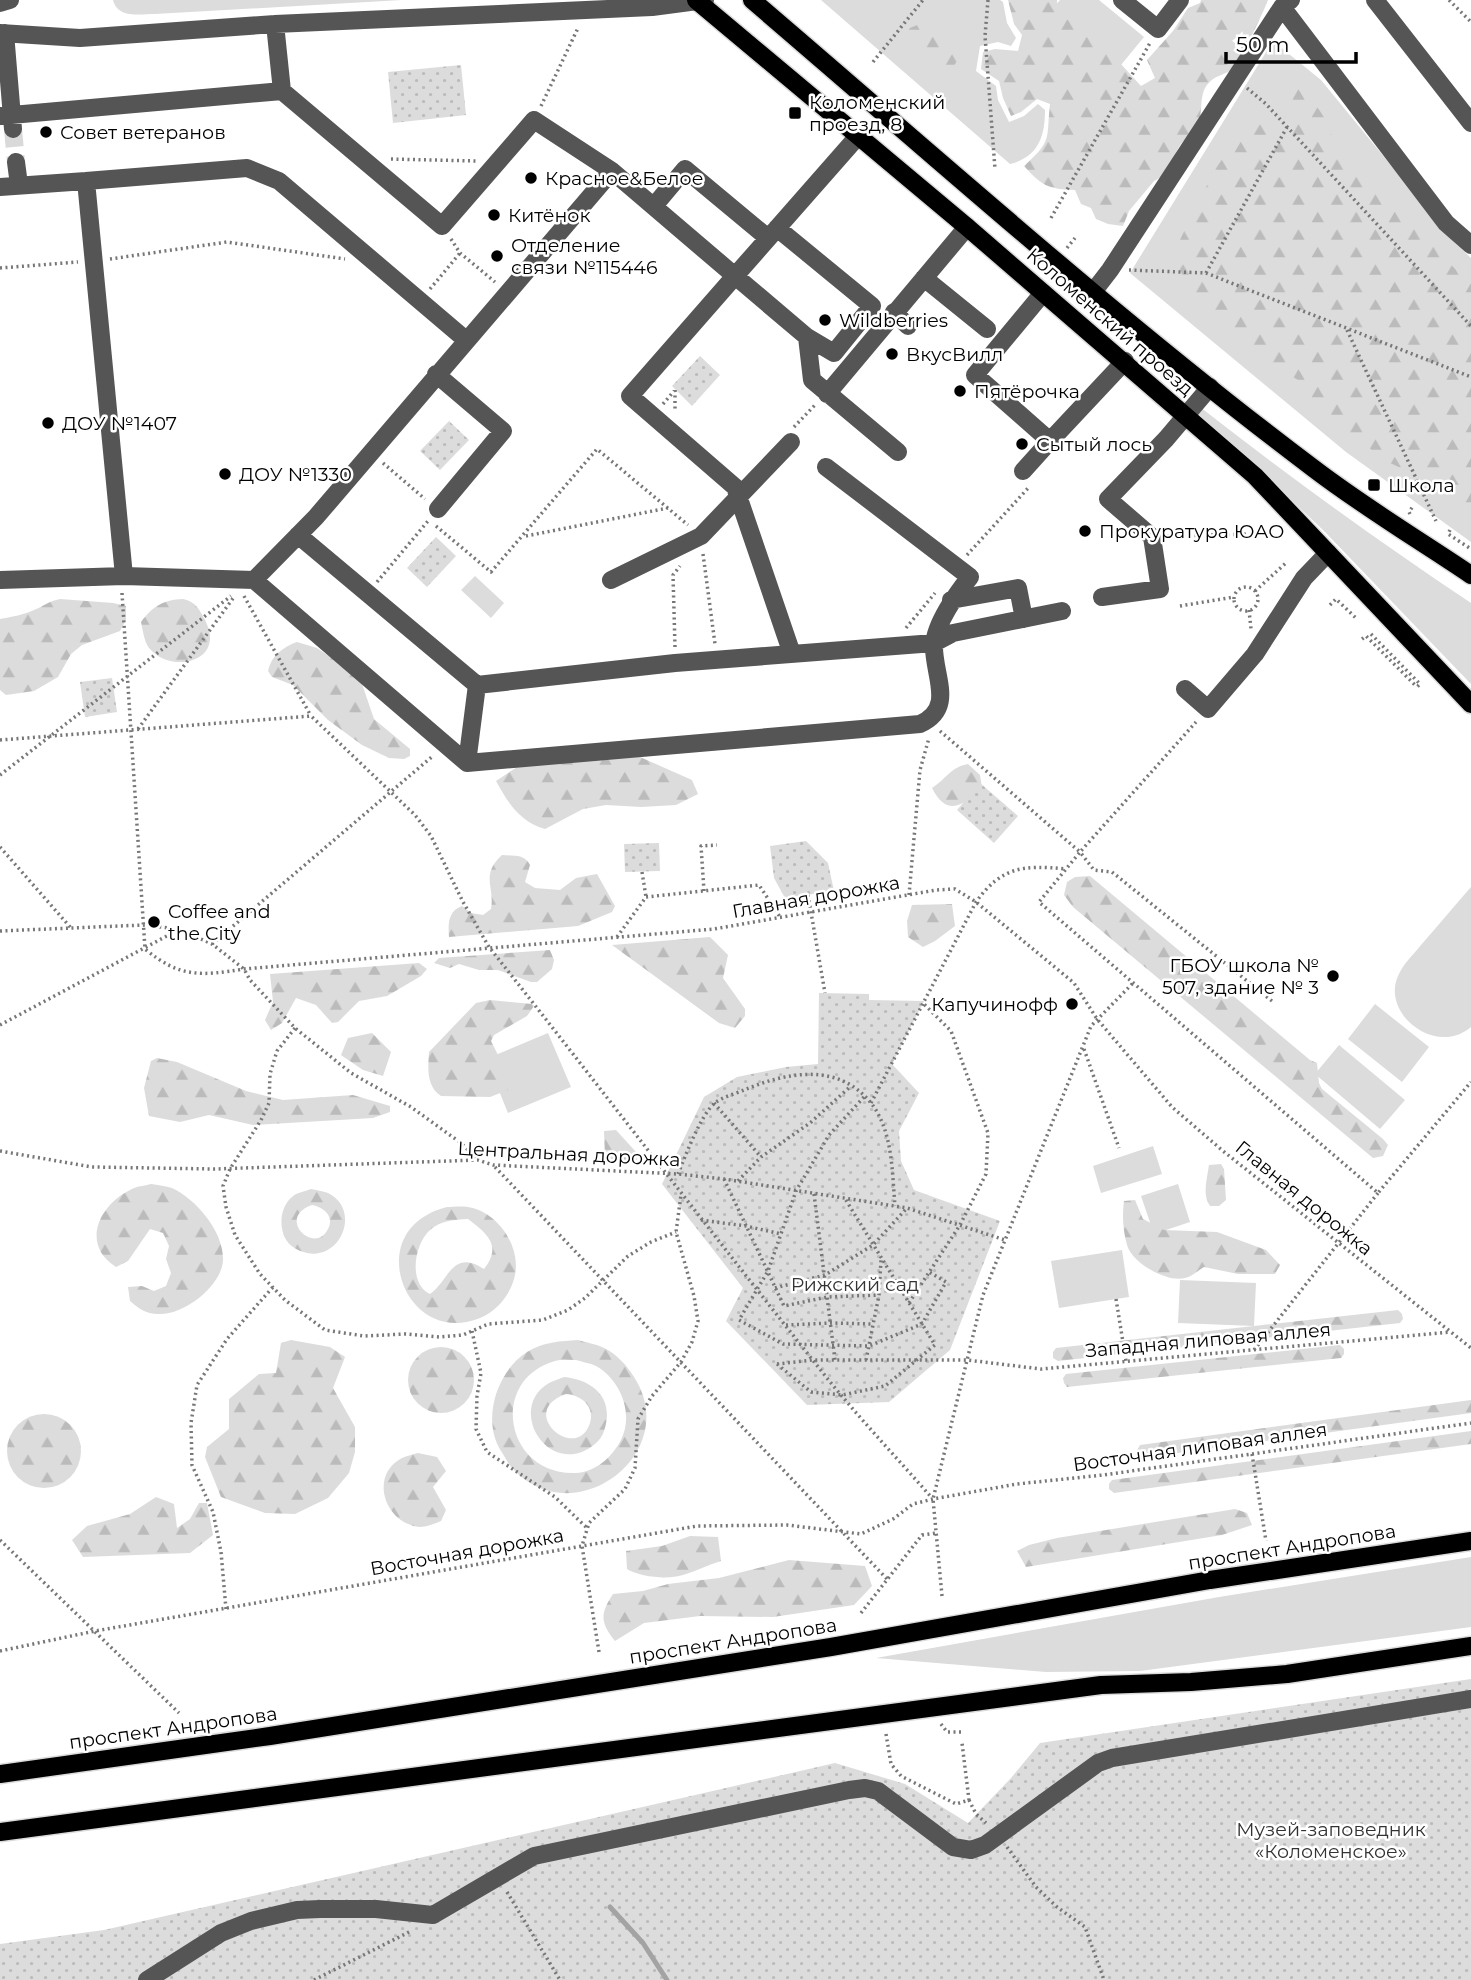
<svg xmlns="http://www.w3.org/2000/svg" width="1471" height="1980" viewBox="0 0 1471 1980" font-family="Montserrat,sans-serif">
<defs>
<pattern id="forest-firs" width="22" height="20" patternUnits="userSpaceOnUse" patternTransform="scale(1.75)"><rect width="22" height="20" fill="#dcdcdc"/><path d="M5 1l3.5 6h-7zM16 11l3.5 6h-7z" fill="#bbb"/></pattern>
<pattern id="park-dots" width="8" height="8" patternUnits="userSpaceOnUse" patternTransform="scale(1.75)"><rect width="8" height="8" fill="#dcdcdc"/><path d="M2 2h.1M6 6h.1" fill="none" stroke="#bbb" stroke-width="1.8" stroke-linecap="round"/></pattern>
</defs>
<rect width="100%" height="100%" fill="#fff"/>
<path fill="#dcdcdc" d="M113,0H402L155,14C140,14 118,19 113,0Z
M821,0H1000L1003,2L1007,23L1016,38L1011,46L998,42L980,46L976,71L996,86L998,100L1009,122L1024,116L1038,104L1045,110C1045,137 1038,157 1010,164Z
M1060,0H1099L1144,37L1116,71L1047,15Z
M1273,41L1321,80L1453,241L1471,258V542L1346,452L1130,273Z
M1200,407C1288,476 1378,541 1471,603V684L1325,532L1259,469L1196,413Z
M475,576L504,603L491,618L461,590Z
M1471,887V1027C1436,1057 1381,1014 1398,976C1403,964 1413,955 1421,945C1438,926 1454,906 1471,887Z
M1375,1004L1429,1047L1402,1082L1348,1039Z
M548,1033L571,1087L508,1113L486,1059Z
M1339,1045L1405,1100L1380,1129L1315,1074Z
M1153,1146L1162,1174L1101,1193L1093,1166Z
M1178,1184L1190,1222L1154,1234L1141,1196Z
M1122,1250L1129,1297L1059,1308L1051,1261Z
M1180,1280L1256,1283L1254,1326L1178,1323Z
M1471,1557V1627L1140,1671L1046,1672L876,1658L1219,1597Z"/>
<path fill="url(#forest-firs)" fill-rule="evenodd" d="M1008,0H1057V4L1074,14L1082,34L1109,51L1141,86L1155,78L1147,60L1173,31L1188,8L1200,3L1201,0H1268C1265,9 1239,64 1234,68C1226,75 1214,75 1207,85C1198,97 1204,115 1197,127C1193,135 1183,139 1179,147C1172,159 1168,175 1154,181L1129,211L1123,226L1108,224L1096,219L1091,208L1081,204L1075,190C1048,189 1042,186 1024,166C1053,140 1046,140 1050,104L1037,99L1021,112L1011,116L1003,98L999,81L981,69L983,52L995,49L1018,51L1022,35L1014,24Z
M922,23L943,37H953L957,61L944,81L926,56L908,53L900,42L910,28Z
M1299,84L1324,116L1341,157L1398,195L1448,262L1471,284V511L1452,492L1388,462L1314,407L1298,380L1255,354L1195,297L1172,256L1216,167L1252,123L1284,119Z
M60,599L113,603L126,606V620L120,631L82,645L71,654L58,677L34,691L6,695L0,690V619C11,617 23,615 34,610C44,606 49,601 60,599Z
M183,599C196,602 199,609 205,620C227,662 171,675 149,648C144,641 143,631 141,622C153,606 163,600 183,599Z
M297,642L317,648L352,672L362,684L374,719L410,749V756L404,759L389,758L362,745L328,720L293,685L272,677L268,671C271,656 283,647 297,642Z
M631,753L692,780L698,794L676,805L641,807L606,805L583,809L545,829C520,822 508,803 496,781L517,767Z
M968,764L980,775L982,788C964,805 947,818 932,788C946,779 951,767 968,764Z
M502,855C513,856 525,854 530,865L525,882L535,888L560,890L576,878L597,874L615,906L612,912L578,926L449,937C448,924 448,911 462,906L471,913L483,915L491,909C495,887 480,875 502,855Z
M1090,876L1310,1060L1317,1063L1319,1083L1322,1089L1383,1139L1388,1145L1383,1156L1373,1158L1073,907L1064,895L1067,882L1075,877Z
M952,904L955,926L935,941L923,947L908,937L907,921L912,905Z
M710,937L728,955L723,978L745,1009V1016L735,1028L719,1023L612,945Z
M550,950L554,960L552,969L537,982H531L498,970H479L459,964L450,968L434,963L439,958Z
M419,963L427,969L421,976L387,996L359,1001L338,1022L332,1023L316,1005L296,998L282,1023L271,1030L265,1020L273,1002L270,974Z
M490,1000L532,1004L534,1006L527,1016L494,1035L491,1041L505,1069L508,1090L490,1097L441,1096C426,1086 428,1068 429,1052L476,1003Z
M372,1033L391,1052L383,1076L363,1070L341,1055L348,1038Z
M157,1058L177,1062L246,1091L283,1100L353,1095L390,1106V1112L373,1118L253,1125L209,1115L180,1122L149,1116L144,1088L151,1061Z
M616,1130L636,1152L637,1161L614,1162L605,1158L604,1131Z
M1221,1164L1224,1169L1226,1200L1219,1206H1210C1202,1195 1207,1179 1209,1165Z
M151,1184C158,1185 166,1186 172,1188C196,1199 224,1232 223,1260C222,1286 183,1316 158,1314C146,1314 138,1308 130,1301L128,1287L142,1286L154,1291L166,1286L171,1273L166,1259L169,1246L163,1233L150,1229L128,1261L116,1267C81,1245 98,1206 130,1190C136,1186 145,1186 151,1184Z
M311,1189C316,1190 323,1191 328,1193C361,1209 342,1260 307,1253C298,1251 289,1246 285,1238C278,1223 281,1203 296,1194C300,1192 307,1191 311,1189ZM312,1205C323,1207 335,1216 328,1229C315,1256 275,1218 312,1205Z
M1135,1200L1143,1219L1164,1230L1217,1232L1266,1250L1280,1265L1275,1274H1238L1204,1267C1199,1270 1191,1277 1185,1278C1167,1283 1132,1263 1127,1245C1123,1231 1122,1215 1124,1201Z
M447,1207C453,1207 461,1206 468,1207C499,1212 523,1249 514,1279C509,1296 497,1311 480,1318C410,1346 368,1247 427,1215C433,1211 440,1209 447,1207ZM468,1219C488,1234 502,1246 484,1269C452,1248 449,1281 430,1294C408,1284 414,1244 430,1230C441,1220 454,1220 468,1219Z
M1398,1310L1402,1314L1403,1319L1400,1323L1058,1361L1053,1358V1352L1056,1348Z
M291,1340L330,1347L345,1357L333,1388L355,1427V1452L349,1473L328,1498L295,1514L265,1513L221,1497L205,1457L207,1447L229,1429V1399L259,1374L276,1373L281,1343Z
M578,1340C587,1343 597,1344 604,1348C617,1354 627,1366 634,1377C683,1453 575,1535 513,1469C508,1464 505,1457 501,1451C481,1420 497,1371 527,1352C543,1342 561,1341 578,1340ZM576,1360C582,1362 590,1363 596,1366C621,1380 634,1414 621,1440C612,1457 596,1472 576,1473C505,1476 488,1380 555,1361C561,1359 569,1360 576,1360Z
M1340,1345L1344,1349V1354L1341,1358L1067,1387L1064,1383L1063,1378L1066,1374Z
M408 1380a33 33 0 1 1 66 0a33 33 0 1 1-66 0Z
M564,1377C594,1380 615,1399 604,1431C601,1441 591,1448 582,1452C540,1467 510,1405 549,1383C553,1381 559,1379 564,1377ZM566,1394C581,1395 595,1406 590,1423C577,1464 515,1412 566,1394Z
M1471,1400V1413L1142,1458L1138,1455L1137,1450L1140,1445Z
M7 1451a37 37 0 1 1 74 0a37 37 0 1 1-74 0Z
M1471,1431V1444L1114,1493L1109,1489V1484L1112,1480Z
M418,1453L437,1457L446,1471L433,1487L446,1510L441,1521C434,1524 426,1527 419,1527C384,1523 369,1475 402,1458C407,1456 413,1454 418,1453Z
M156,1497L174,1504L177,1528L190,1519L199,1503H207L213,1535L190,1553L83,1557L72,1540L87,1526L130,1514Z
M1235,1509L1247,1513L1252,1525L1222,1535L1026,1567L1017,1551L1029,1545L1057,1538Z
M690,1536L718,1537L721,1561C708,1565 696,1571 683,1575C668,1580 640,1577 627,1569L626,1551L662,1546Z
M789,1560L865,1566L872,1586L854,1605L773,1617L700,1616L644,1623L615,1641C600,1622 600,1614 613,1594L643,1591L668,1584L719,1578Z"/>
<path fill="url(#park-dots)" d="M461,65L466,115L393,123L388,72Z
M700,356L720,375L692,406L672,386Z
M449,421L469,440L440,470L420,451Z
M436,537L456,556L427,587L407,568Z
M112,678L117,712L85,717L80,682Z
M980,783L1018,816L994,843L957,810Z
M806,841L828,863L834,891L785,898L774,878L770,846Z
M659,843L660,871L625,872L624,844Z
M819,993L869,994V1000L924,1001L892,1064L919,1093L899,1131L901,1161L914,1190L1000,1221L950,1350L889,1402L807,1405L726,1321L743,1288L662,1184L704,1097L737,1077L786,1067L818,1064Z
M1471,1679V1980H0V1944L104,1930L835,1763L905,1784L968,1823L1011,1778L1040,1743Z"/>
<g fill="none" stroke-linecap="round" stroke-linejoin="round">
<path stroke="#a3a3a3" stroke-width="5" d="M610,1907L643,1943L667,1980"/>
<path stroke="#d9d9d9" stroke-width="18" stroke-dasharray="18 9" stroke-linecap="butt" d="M13,129L16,162"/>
<g stroke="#dbdbdb" stroke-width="21">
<path id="major" d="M696,0L967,227L1255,476L1471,704
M752,0C937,158 1119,322 1313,468C1364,507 1419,540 1471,575
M0,1774L270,1736L831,1647L1210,1580L1471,1541
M0,1832L1101,1685L1191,1682L1287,1674L1471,1646"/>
</g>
<path stroke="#777" stroke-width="3.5" stroke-dasharray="2 3.5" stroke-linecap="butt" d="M988,0L985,36L995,169
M1449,0L1471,22
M873,62L923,0
M1247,88L1266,104L1471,326
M541,106L578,28
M391,159L477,161
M1051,218L1150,43
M451,239L460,253L495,282
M1067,248L1075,238
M110,259L227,242L345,259
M0,268L78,262
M1129,270L1206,273L1471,377
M1206,273L1287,127
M430,289L460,253
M1347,330L1436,521
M675,390V412
M663,404L674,391
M794,427L815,405
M383,463L425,499
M1410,514L1409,512L1413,506
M436,526L491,572L597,449L688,525
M1450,530L1448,534L1471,549
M526,536L668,508
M1167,536L1259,534
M703,554L715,644
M967,555L1030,486
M377,582L428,521
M1234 599a12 12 0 1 1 24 0a12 12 0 1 1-24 0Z
M1255,591L1287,562
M122,593L145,949C180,978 201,976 244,969L714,929L936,890L955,889L976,902L1074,983L1097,1019L1172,1107L1223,1151L1471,1348
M244,596L311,716
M1330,605L1336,599L1357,619
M1180,606L1234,597
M1249,610L1251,629
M906,628L935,593
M1371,634L1420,684L1417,687
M1362,639L1366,636L1417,687
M675,647L673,575L680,566
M138,729L234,597
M940,731L1080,852L1196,722
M0,740L311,716L415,815L431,836L463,902L489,947C602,1090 713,1235 827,1378C860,1419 897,1458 932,1498
M0,775L231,596
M0,847L71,928
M642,872L646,897
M704,891L701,846L717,845
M808,895L825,993
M909,895L920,770L929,738
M0,931L143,925L179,929L212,944L244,969L250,980L295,1028L351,1073L411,1107L461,1143L478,1160
M617,937L646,897L759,885L780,917
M212,944L434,755
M1272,1001L1112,872L1094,870L1080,852L1039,902L1378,1193L1471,1082
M0,1025L178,930
M295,1028L277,1051L270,1074L269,1103L261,1120L230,1169L223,1186L226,1207L235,1235L260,1274L285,1300L325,1330L364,1336L406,1334L439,1337L463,1335L488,1324L543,1320L568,1310L585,1298L628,1256L651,1242L676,1232
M1084,1049L1119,1148
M864,1097L829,1135L796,1191L768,1271L739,1320L783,1344L869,1346L922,1324L946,1282L929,1272
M714,1103L761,1157
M871,1103L976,902C1002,866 1024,865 1066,869
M0,1151L92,1167L215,1169L478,1160L493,1165L678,1174L724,1179L907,1208L1005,1240
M495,1167L887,1579
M678,1174C685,1157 701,1114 715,1103C722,1097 735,1094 744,1090C787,1072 838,1062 871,1103C893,1131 892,1172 895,1206
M724,1179L784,1306L827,1297L879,1295
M738,1181L761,1157L810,1123L851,1086
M814,1194L835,1360
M701,1220L746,1226L781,1234
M775,1288L825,1275L873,1245L907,1208
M1116,1299L1126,1361
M909,1303L960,1225L986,1174L988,1133L951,1031L923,1003
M786,1325L831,1323L873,1324
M472,1331L481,1373L477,1396L476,1429L487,1452L555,1497L587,1528
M1254,1350L1378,1193
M866,1360L879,1295L881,1260
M777,1364L813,1360H967L1041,1369L1451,1332
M777,1364L811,1392L842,1395L885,1386L935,1345L844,1197
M1252,1454L1266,1541
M0,1540L179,1713
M942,1596L933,1499L983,1295L1091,1026L1134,982
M226,1609L221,1552L213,1512L192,1465L191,1423L197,1385L227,1339L273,1287
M861,1613L922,1535L936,1533
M0,1651L95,1631L697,1526L787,1525L861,1534L893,1519L913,1504L933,1499L1017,1484L1103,1475L1471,1423
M599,1652L582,1546L589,1523L625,1489L635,1468L638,1419L652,1396L681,1362L692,1342L698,1321L694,1296L676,1232L681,1195
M941,1724L947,1732H962
M886,1734L891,1764L901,1776L956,1804L969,1800L962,1743
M969,1800L976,1814L986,1823
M1007,1847L1036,1887L1057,1907L1085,1927L1104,1980
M507,1892L560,1980
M314,1980L411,1931"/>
<path stroke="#555" stroke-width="18" d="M1122,0L1158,29L1180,0
M1291,0L1282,7L1446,223L1471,245
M1375,0L1471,123
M0,3L10,0
M275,24L282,91L442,226L534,120L612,171L735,276L859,135
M0,33L80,38L275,24L652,7L705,0
M5,33L13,129
M0,116L282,91
M16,162L19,185
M86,181L247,168L279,181L466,340
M0,187L86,181L124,576
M654,206L685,169L768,238
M777,228L872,306L834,353L807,337L735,276L630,396L735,487L792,654
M924,278L987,329
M1093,292L1110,270L1282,7
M1043,293L975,375L1050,441L1125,361
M894,312L908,326
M807,337L812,380L898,452
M436,374L503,431L438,509
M827,394L967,227
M1023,471L1050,441
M298,535L477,685L675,663L934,643L953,633L1062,611
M0,580L124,576L254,580L467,763L920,724C956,708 933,675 934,645C935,624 957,593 970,577L826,467
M254,580L316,517L612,171
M611,580L701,536L791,442
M1102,597L1160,589L1152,537L1108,499L1166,439L1210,387
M951,600L1018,588L1024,619
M1185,689L1208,709L1255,654L1304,578L1328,553
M467,763L477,685
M147,1980L221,1933L251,1921L297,1910L320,1909H376L433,1915L534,1856L849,1790L865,1788L878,1791L953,1847L971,1850L985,1845L1098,1763L1112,1758L1471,1699"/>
<use href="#major" stroke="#000" stroke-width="18"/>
</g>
<g fill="#000" stroke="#fff" stroke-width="2.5">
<rect x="788" y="106" width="14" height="14" rx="3.5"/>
<circle cx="46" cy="132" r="7"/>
<circle cx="531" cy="178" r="7"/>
<circle cx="494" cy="215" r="7"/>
<circle cx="497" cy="256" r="7"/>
<circle cx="825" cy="320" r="7"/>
<circle cx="892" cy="354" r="7"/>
<circle cx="960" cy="391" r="7"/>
<circle cx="48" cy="423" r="7"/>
<circle cx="1022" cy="444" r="7"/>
<circle cx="225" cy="474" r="7"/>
<rect x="1367" y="478" width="14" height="14" rx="3.5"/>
<circle cx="1085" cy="531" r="7"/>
<circle cx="154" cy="922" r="7"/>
<circle cx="1333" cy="976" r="7"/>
<circle cx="1072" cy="1004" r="7"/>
</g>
<g text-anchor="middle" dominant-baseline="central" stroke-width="5" stroke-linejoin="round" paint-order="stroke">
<g font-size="19" fill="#000" stroke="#fff" text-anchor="start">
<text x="809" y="102">Коломенский<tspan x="809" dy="22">проезд, 8</tspan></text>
<text x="60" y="132">Совет ветеранов</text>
<text x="545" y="178">Красное&amp;Белое</text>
<text x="508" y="215">Китёнок</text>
<text x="511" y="245">Отделение<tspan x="511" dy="22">связи №115446</tspan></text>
<text x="839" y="320">Wildberries</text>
<text x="906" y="354">ВкусВилл</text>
<text x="974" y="391">Пятёрочка</text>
<text x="62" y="423">ДОУ №1407</text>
<text x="1036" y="444">Сытый лось</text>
<text x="239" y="474">ДОУ №1330</text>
<text x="1388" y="485">Школа</text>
<text x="1099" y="531">Прокуратура ЮАО</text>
<text x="168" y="911">Coffee and<tspan x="168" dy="22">the City</tspan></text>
<text x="1319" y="965" text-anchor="end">ГБОУ школа №<tspan x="1319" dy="22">507, здание № 3</tspan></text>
<text x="1058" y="1004" text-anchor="end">Капучинофф</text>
</g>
<g font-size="19" fill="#000" stroke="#fff">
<text transform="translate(1110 322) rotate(41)">Коломенский проезд</text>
<text transform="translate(816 897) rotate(-10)">Главная дорожка</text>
<text transform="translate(569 1154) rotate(3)">Центральная дорожка</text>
<text transform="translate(1304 1198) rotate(39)">Главная дорожка</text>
<text transform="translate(1208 1340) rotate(-5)">Западная липовая аллея</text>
<text transform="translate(1200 1447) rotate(-8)">Восточная липовая аллея</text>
<text transform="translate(1292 1547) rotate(-9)">проспект Андропова</text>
<text transform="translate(467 1552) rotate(-10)">Восточная дорожка</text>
<text transform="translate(733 1641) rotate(-9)">проспект Андропова</text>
<text transform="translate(173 1728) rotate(-8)">проспект Андропова</text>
</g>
<g font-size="19" fill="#333" stroke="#fff">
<text x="855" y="1284">Рижский сад</text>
<text x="1331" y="1829">Музей-заповедник<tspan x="1331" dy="22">«Коломенское»</tspan></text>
</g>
</g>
<path d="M1226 52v10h130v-10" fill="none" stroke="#000000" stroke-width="3.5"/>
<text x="1236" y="52" font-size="21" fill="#000000" stroke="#ffffff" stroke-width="5" paint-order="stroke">50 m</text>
</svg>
